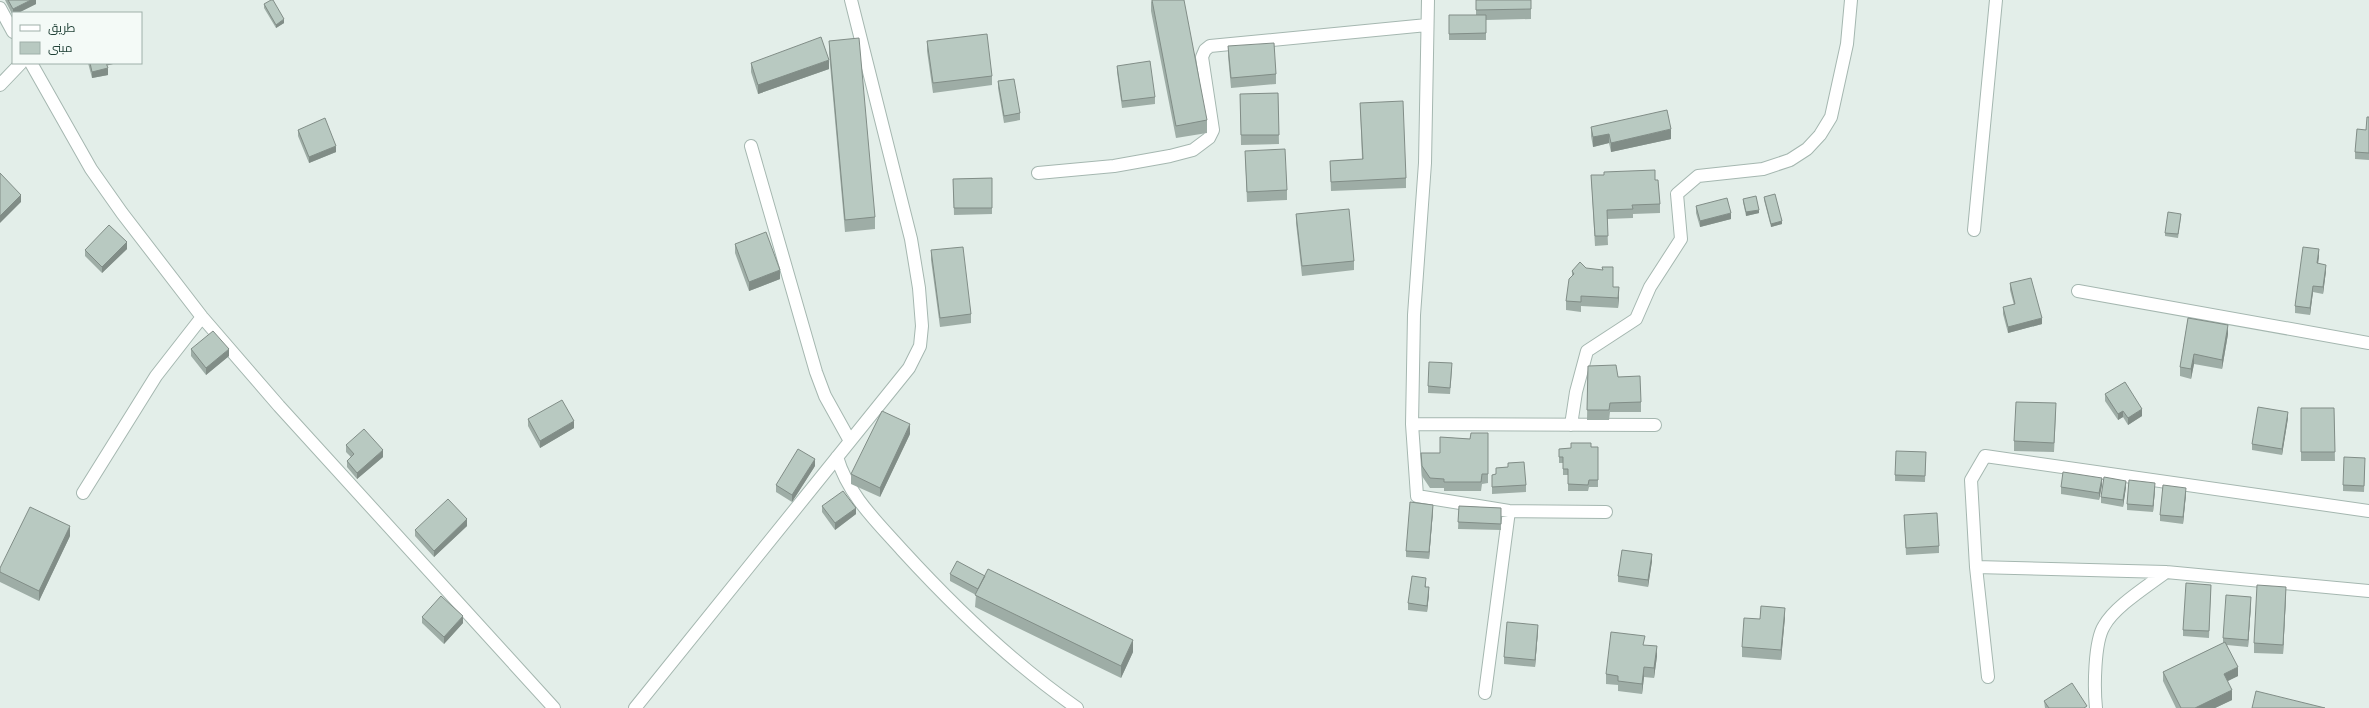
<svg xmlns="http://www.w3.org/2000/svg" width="2369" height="708" viewBox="0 0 2369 708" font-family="Overpass,Cairo,sans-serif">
<rect width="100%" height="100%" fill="#e3eee9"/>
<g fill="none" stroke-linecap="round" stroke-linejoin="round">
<g stroke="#a5b7b0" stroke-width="14">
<path id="minor" d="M1428,0L1425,163L1414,315L1412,424L1417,496L1509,511L1606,512
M0,8L13,32
M31,63L91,169L122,213L202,317L279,406L554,708
M0,85L21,63
M751,146L816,372L825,396L850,441
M1038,173L1114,166L1170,156L1193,150L1209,138L1213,130L1202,57L1205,50L1210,46L1427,25
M1974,230L1996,0
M2078,291L2369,343
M1412,424L1655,425
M1571,425L1576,392L1587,351L1636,319L1650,287L1681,239L1677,194L1698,176L1763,169L1790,160L1807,149L1820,135L1831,117L1847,44L1851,0
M837,457C848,495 877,522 902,550C956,609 1012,663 1077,708
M83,493L156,376L202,317
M1976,567L1971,480L1985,456L2369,511
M1988,677L1976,567L2166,572L2369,591
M1485,693L1509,511
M635,708L909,368L920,346L922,326L919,288L911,239L851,0
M2096,708C2094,689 2094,642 2104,626C2115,606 2148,586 2166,572"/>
</g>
<use href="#minor" stroke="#fff" stroke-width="12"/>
</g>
<path fill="#9eada6" d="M5,0H36V4L18,13H13V16Z
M1151,0L1207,120V133L1176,138L1151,11Z
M1476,0H1531V19L1486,20V40H1449V15H1476Z
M264,4L284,23L276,28L264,8Z
M829,41L875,217V229L845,232L829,53Z
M927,41L992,76V85L933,93L927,51Z
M1228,46L1276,74V84L1231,88L1228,56Z
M88,63H113V64L107,65L108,75L92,78Z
M751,63L829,69L758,94L751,72Z
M1117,66L1155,97V104L1122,108L1117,72Z
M998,81L1020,113V120L1004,123L998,88Z
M1278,93L1279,144L1241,145L1240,94Z
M1360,103L1406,178V188L1331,191L1330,161L1362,159Z
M2369,117V160L2355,159V152L2366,130Z
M1591,127L1671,139L1611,152L1609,143L1593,147L1591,136Z
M298,130L336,152L309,163L298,136Z
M1245,151L1287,190V200L1247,202Z
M1591,175L1655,180L1660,204V213L1633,214V218L1607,219L1608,245L1595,246Z
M992,178V214L954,215L953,179Z
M1764,197L1782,224L1771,227L1764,200Z
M1743,199L1759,213L1746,216L1743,202Z
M1696,206L1731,219L1700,227L1696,213Z
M1296,214L1354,261V270L1302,276L1296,223Z
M2181,217L2178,238L2165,236V233Z
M735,244L780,279L749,291L735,253Z
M127,249L102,273L85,256V250Z
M931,250L971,314V323L940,327L931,260Z
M2319,256L2318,264L2326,271L2323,294L2313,292L2310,315L2295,313V306Z
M1586,268L1613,287L1619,297L1618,308L1581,306V312L1566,310V301L1572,276V271Z
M2010,283L2042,324L2008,333L2003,314V307L2014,305L2010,290Z
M2188,318L2228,334L2222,369L2194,364L2191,379L2180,376V367Z
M191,349L229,356L206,375L191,356Z
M1588,366L1618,377L1641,402V412H1610L1609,420H1587Z
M1452,370L1450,394L1428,393V386Z
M2105,394L2142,416L2128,425L2123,417L2118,420L2105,401Z
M2301,408H2334L2335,461H2301Z
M2056,413L2054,452L2014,451V441Z
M2288,418L2282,455L2252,450V444Z
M528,419L574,428L540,448L528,426Z
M1488,433V483L1482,484L1481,491H1444V488H1430L1422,476L1421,453H1440V437L1470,439Z
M910,434L880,497L851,484V474Z
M346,445L383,457L357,479L347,467V461L351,457L346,452Z
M1598,447V487H1589L1588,491H1568V475H1563V463H1559V449Z
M1926,452L1925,482L1895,481V475Z
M2365,465L2364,492L2343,491V485Z
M815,466L792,502L776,492V485Z
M1508,467L1526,485V492L1492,494V475L1496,474V468Z
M2102,485L2099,500L2061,494V487Z
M2126,487L2123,507L2101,503V497Z
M2155,489L2153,512L2127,510V504Z
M2186,494L2183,524L2160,521V515Z
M822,506L856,514L835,530L822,512Z
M1459,506L1501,508V530L1458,529Z
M1433,511L1429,559L1406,557V551Z
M1904,515L1939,546V553L1906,555Z
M467,526L434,557L415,536V530Z
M70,536L39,601L0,582V568Z
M1652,561L1648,587L1618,582V576Z
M950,574L1133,652L1121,678L975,607L976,595L950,581Z
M1426,584V587L1429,594L1427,612L1408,610V603Z
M2211,585L2209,638L2183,636V630Z
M2286,596L2283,654L2254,653V643Z
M2251,604L2248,647L2227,645L2238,676L2227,681L2232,700L2215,708H2176L2163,681V672L2223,643V638Z
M422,617L463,623L444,644L422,623Z
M1785,617L1781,660L1742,657V647L1760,619Z
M1538,631L1535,667L1504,664V657Z
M1645,645L1657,656L1654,678L1644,677L1642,694L1618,691V685L1606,684V674Z
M2044,701L2087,708H2045Z"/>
<path fill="#818d87" d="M31,0H36V4L18,13H13V9Z
M284,19V23L276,28V25Z
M829,60V69L758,94V85Z
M105,63H113V64L105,66Z
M108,68V75L92,78V72Z
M1671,129V139L1611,152V143Z
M1609,134V143L1593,147V137Z
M336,146V152L309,163V157Z
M21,195V202L0,223V216Z
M1759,210V213L1746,216V212Z
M1731,213V219L1700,227V221Z
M1782,221V224L1771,227V224Z
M127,242V249L102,273V267Z
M2319,249V256L2317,270V263Z
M2326,265V271L2323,294V287Z
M780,270V279L749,291V282Z
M2313,286V292L2310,315V308Z
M1619,287V297L1618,308V298Z
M2042,318V324L2008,333V327Z
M2228,325V334L2222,369V360Z
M229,349V356L206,375V368Z
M2194,354V364L2191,379V369Z
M2142,409V416L2128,425V418Z
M2123,411V417L2118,420V414Z
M2288,412V418L2282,455V449Z
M574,421V428L540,448V441Z
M910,424V434L880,497V488Z
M383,450V457L357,479V473Z
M815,459V466L792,502V495Z
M2102,478V485L2099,500V493Z
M2126,481V487L2123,507V500Z
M2155,483V489L2153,512V506Z
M2186,488V494L2183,524V517Z
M1433,505V511L1429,559V552Z
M856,508V514L835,530V523Z
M467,519V526L434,557V551Z
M70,526V536L39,601V591Z
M1652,554V561L1648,587V580Z
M1429,587V594L1427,612V606Z
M2286,587V596L2283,654V645Z
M2251,597V604L2248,647V640Z
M1785,608V617L1781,660V650Z
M463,616V623L444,644V637Z
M1538,625V631L1535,667V660Z
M1133,640V652L1121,678V666Z
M1657,646V656L1654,678V668Z
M1644,667V677L1642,694V684Z
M2238,667V676L2224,683V674Z
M2232,690V700L2215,708H2195Z"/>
<path fill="#b8c9c1" stroke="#818d87" d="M8,0H31L13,9Z
M271,0H273L284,19L276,25L264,4Z
M1152,0H1184L1207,120L1176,126Z
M1476,0H1531V9L1476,10Z
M1449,15H1486V33L1449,34Z
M987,34L992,76L933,83L927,41Z
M821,37L829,60L758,85L751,63Z
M859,38L875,217L845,220L829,41Z
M1274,43L1276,74L1231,78L1228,46Z
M1150,61L1155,97L1122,101L1117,66Z
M90,63H106L108,68L92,72Z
M1014,79L1020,113L1004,116L998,81Z
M1278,93L1279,135H1241L1240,94Z
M1403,101L1406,178L1331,182L1330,161L1363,159L1360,103Z
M1667,110L1671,129L1611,143L1609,134L1593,137L1591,127Z
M2367,117H2369V153L2355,152L2357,129L2366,130Z
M325,118L336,146L309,157L298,130Z
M1285,149L1287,190L1247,192L1245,151Z
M1655,170V180H1658L1660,204L1632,205L1633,209L1607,210L1608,236H1595L1591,175H1604V172Z
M0,173L21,195L0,216Z
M992,178V208H954L953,179Z
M1775,194L1782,221L1771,224L1764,197Z
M1756,196L1759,210L1746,212L1743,199Z
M1727,198L1731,213L1700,221L1696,206Z
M1349,209L1354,261L1302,266L1296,214Z
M2168,212L2181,214L2178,234L2165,233Z
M109,225L127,242L102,267L85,250Z
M766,232L780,270L749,282L735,244Z
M963,247L971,314L940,318L931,250Z
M2303,247L2319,249L2317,263L2326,265L2323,287L2313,286L2310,308L2295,306Z
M1580,262L1586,268L1603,270L1602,267H1613V287H1619L1618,298L1581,296V302L1566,301L1569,279L1574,274L1572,271Z
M2031,278L2042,318L2008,327L2003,307L2015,304L2010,283Z
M2188,318L2228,325L2222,360L2194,354L2191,369L2180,367Z
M213,331L229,349L206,368L191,349Z
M1429,362L1452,363L1450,388L1428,386Z
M1616,365L1618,377L1640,376L1641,402L1610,403L1609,410H1587L1588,366Z
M2125,382L2142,409L2128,418L2123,411L2118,414L2105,394Z
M562,400L574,421L540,441L528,419Z
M2016,402L2056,403L2054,443L2014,441Z
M2258,407L2288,412L2282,449L2252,444Z
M2301,408H2334L2335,452H2301Z
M882,411L910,424L880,488L851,474Z
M364,429L383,450L357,473L347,461L354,454L346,445Z
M1471,433H1488V474H1482L1481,482H1444V479L1430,478L1422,466L1421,453H1440V437L1470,439Z
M1571,443H1591V447H1598V480H1589L1588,485L1568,484V469H1563V457H1559V449L1571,448Z
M798,449L815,459L792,495L776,485Z
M1896,451L1926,452L1925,476L1895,475Z
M2344,457L2365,458L2364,486L2343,485Z
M1524,462L1526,485L1492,487V475L1496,474V468L1508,467V463Z
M2063,472L2102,478L2099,493L2061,487Z
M2104,477L2126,481L2123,500L2101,497Z
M2129,480L2155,483L2153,506L2127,504Z
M2163,485L2186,488L2183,517L2160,515Z
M843,491L856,508L835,523L822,506Z
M448,499L467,519L434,551L415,530Z
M1410,502L1433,505L1429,552L1406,551Z
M1459,506L1501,508V524L1458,522Z
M30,507L70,526L39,591L0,572V568Z
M1937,513L1939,546L1906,548L1904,515Z
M1622,550L1652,554L1648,580L1618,576Z
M957,561L985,576L978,589L950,574Z
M988,569L1133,640L1121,666L975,595Z
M1412,576L1426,578L1425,587H1429L1427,606L1408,603Z
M2186,583L2211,585L2209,631L2183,630Z
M2257,585L2286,587L2283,645L2254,643Z
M2226,595L2251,597L2248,640L2223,638Z
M441,596L463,616L444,637L422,617Z
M1761,606L1785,608L1781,650L1742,647L1744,618L1760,619Z
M1507,622L1538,625L1535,660L1504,657Z
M1611,632L1645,636L1643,645L1657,646L1654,668L1644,667L1642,684L1618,681V676L1606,674Z
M2225,642L2238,667L2224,674L2232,690L2195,708H2181L2163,672Z
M2072,683L2087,706L2084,708H2049L2044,701Z
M2256,691L2325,708H2252Z"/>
<rect x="12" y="12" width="130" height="52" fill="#f4faf7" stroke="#9fb0aa"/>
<rect x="20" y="25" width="20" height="6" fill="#ffffff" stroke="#9fb0aa"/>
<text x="48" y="32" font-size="12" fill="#204137">طريق</text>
<rect x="20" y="42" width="20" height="12" fill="#b8c9c1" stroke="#9fb0aa"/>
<text x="48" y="52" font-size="12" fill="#204137">مبنى</text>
</svg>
